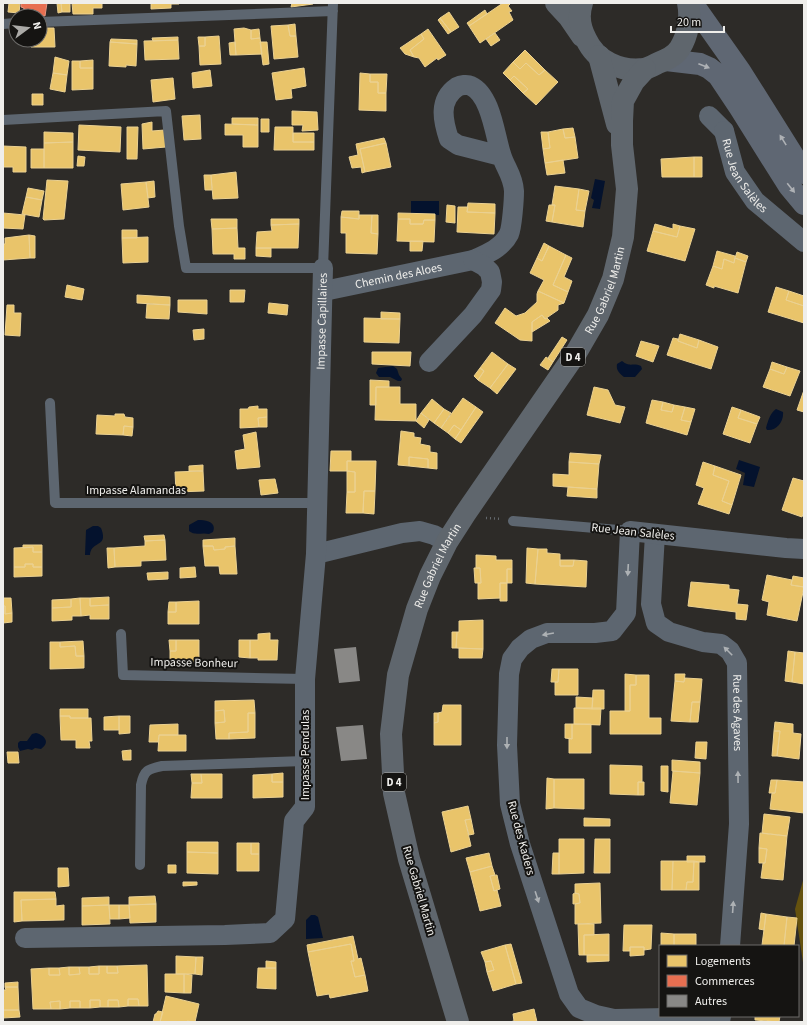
<svg xmlns="http://www.w3.org/2000/svg" width="807" height="1025" viewBox="0 0 807 1025" font-family="'Source Sans 3',sans-serif">
<rect width="100%" height="100%" fill="#2d2b28"/>
<path fill="#65520e" d="M804,877V969L795,909Z"/>
<path fill="#04122d" d="M595,179L605,181L600,209L592,208L594,200L591,198Z
M411,201H439V215L411,214Z
M622,361C631,368 632,362 641,366L642,369L635,377H624C619,373 616,370 617,364Z
M393,366L397,369L399,375L402,379L401,381H398L390,377H379L376,373L378,368Z
M776,409L783,412C784,421 777,431 767,430L766,428C768,421 770,413 776,409Z
M739,460L760,467L754,487L743,485L745,473L736,469Z
M198,520C206,520 217,522 213,532L209,534C202,532 195,536 189,531V525Z
M93,526H98L101,528C109,548 91,540 90,555H85L86,530Z
M36,733C44,735 51,742 41,749L35,748L32,750L28,749L20,751L18,747V743L20,741H27L32,734Z
M311,915H315L318,917L323,938L306,939V920Z"/>
<path fill="#e9c46a" stroke="#ebd191" d="M9,3H20L19,13L8,12Z
M57,3H61L62,12L58,13Z
M61,3H70V12H62Z
M72,3H102V8H93V14H73Z
M151,3H179V4H171V8L151,9Z
M292,3H313V4L291,7Z
M503,3H511L508,6L512,11L509,12L513,20L480,43L469,26Z
M485,10L487,14L469,26L467,23Z
M449,12L459,27L451,32L440,18Z
M440,18L451,32L448,34L438,20Z
M295,24L296,36H290L288,25Z
M288,25L290,36H296L298,57L274,59L271,26Z
M40,28H54L55,47H31L30,40H40Z
M244,28L251,30V39L260,38L262,54L236,55L234,29Z
M259,29L260,38L251,39V30Z
M428,29L446,55L438,60L437,58L425,67L419,58L414,57L410,50L424,39L421,34Z
M495,33L500,40L491,46L486,39Z
M421,34L424,39L410,50L414,57L405,54L400,48Z
M219,36L221,64L200,65L199,46H205V37Z
M178,37V40L153,41L152,38Z
M198,37H205V46H199Z
M111,39L137,40V44L110,42Z
M178,40L179,59L145,60L144,41Z
M110,42L137,44L136,66L126,65V67L109,66Z
M235,42L236,55H230L229,43Z
M260,42H267L269,64L263,65Z
M525,50L545,70L539,75L526,63L520,69L513,62Z
M55,57L69,61L67,75L53,73Z
M93,60V68H80V61Z
M72,61H80V68H93V89L72,90Z
M513,62L520,69L526,63L539,75L545,70L558,82L536,105L523,93L528,89L514,76L510,80L503,73Z
M304,68L306,86L291,89L292,98L276,100L272,73Z
M210,70L212,86L193,88L192,73Z
M53,73L67,75L65,92L50,89Z
M360,73L370,74V82H378V93H386V111L359,110Z
M370,74H387L386,93H378V82H370Z
M514,76L528,89L523,93L510,80Z
M173,78L175,99L153,102L151,80Z
M32,94H43V105H32Z
M292,111L317,112L318,130L302,131L303,125H292Z
M200,115L201,139L184,140L182,116Z
M232,118H258V125L232,124Z
M261,119H269V132H261Z
M152,122V131L165,130L166,147L143,149L142,124Z
M225,124L258,125V147H243V135H225Z
M79,125L121,127L120,152L78,150Z
M127,127H138L137,159H127Z
M275,127H293V142H314V150H274Z
M573,128L575,137L565,138L563,129Z
M563,129L565,138L575,137L578,158L545,163L543,149L550,148L548,132Z
M44,132L73,133V142L44,143Z
M541,132H548L550,148L543,149Z
M293,133H314V142H293Z
M384,138L386,143L360,149L365,172L362,173L361,167L352,168L349,157L358,155L356,144Z
M73,142V168H44V143Z
M386,143L391,167L365,172L360,149Z
M3,146L26,147V172H13V167H3Z
M31,149H44V168H31Z
M78,156L85,157L84,166H77Z
M694,157H702V177H694Z
M694,157V177H662L661,159Z
M563,160L565,173L547,175L545,163Z
M236,172L238,198L213,199L211,175Z
M204,175H211L212,190H205Z
M47,180L68,181L64,219L44,220L43,219Z
M154,181L155,197L148,198L146,182Z
M146,182L149,207L123,210L121,184Z
M555,186L579,189L576,210L585,211L583,227L552,222L555,205H552Z
M28,188L44,191L42,200L26,197Z
M579,189L589,191L585,211L576,210Z
M26,197L42,200L39,217L22,214Z
M468,203L495,204V213L467,212Z
M447,205L455,206V223L446,222Z
M549,205H555L552,222L546,221Z
M458,207H468L467,212L495,213L494,234L457,232Z
M342,211H359V219L341,217Z
M3,213L25,215L23,229L3,228Z
M398,213L435,214V220H424L423,224H410V219H398Z
M359,215H372L371,233L378,234L377,254L346,253V233H341V217L359,219Z
M372,215H378V234L371,233Z
M211,219H237V228L212,229Z
M271,219H299V224L271,225Z
M398,219H410V224H423L424,220H435L434,242L397,241Z
M299,224L298,248H256L257,232L272,231L271,225Z
M655,224L673,229V224L680,226L677,237L653,231Z
M680,226L695,229L685,261L647,251L653,231L677,237Z
M237,228L238,248H245V259H234V254H213L212,229Z
M122,230H137V238H122Z
M29,235L35,236V258H30Z
M29,235L30,258L3,260V244H5V238Z
M148,237V262L123,263L122,238Z
M410,241H423L422,251H410Z
M544,243L549,246L542,261L537,258Z
M549,246L566,255L553,285L568,292L564,303L538,291L544,280L530,273L537,258L542,261Z
M256,248H271V257L256,256Z
M717,251L735,256L734,263L724,259L722,269L713,266Z
M737,252L748,256L746,262L735,258Z
M566,255L572,258L564,277L572,281L568,292L553,285Z
M735,258L746,262L738,293L714,286V288L706,285L713,266L722,269L724,259L734,263Z
M67,285L84,289L82,300L65,297Z
M776,287L789,291L786,300L804,306V323L768,312Z
M230,290H245L244,302H230Z
M538,291L564,303L558,305V310L545,319L542,315L532,322V341L520,340L495,323L505,308L516,316L525,313L537,302V294Z
M789,291L804,296V306L786,300Z
M137,295L170,297V305L137,303Z
M178,300H207V314L178,312Z
M269,303L288,305L287,315L268,313Z
M147,304L170,305L169,319L146,318Z
M7,305H14V313H21L20,336L5,335Z
M381,312L400,313V319H381Z
M542,315L545,319L547,318L550,321L532,332V322Z
M364,318L400,319L399,343L364,342Z
M204,329V339L194,340L193,330Z
M680,334L699,340L697,348L678,341Z
M562,337L567,340L553,362L548,358Z
M673,338L678,339V341L697,348L699,340L718,347L711,369L667,355Z
M641,341L659,346L653,362L636,356Z
M372,352H411L410,366L372,364Z
M492,352L508,364L490,388L478,380L484,371L480,368Z
M546,357L553,362L548,370L540,365Z
M772,362L787,367L784,374L770,369Z
M508,364L516,369L497,394L490,388Z
M787,367L800,371L790,396L763,387L770,369L784,374Z
M480,368L484,371L478,380L474,376Z
M370,380L389,381V387H376V405H370Z
M376,387H400V404H416V421L375,420Z
M594,387L608,390L615,405L625,407L620,423L587,415Z
M804,390V412L797,410Z
M463,398L476,407L461,430L454,425L448,433L441,428Z
M432,399L444,409L434,423L421,413Z
M652,400L663,402L661,410L672,412L674,405L685,407L681,420L691,422L687,435L646,423Z
M663,402L674,405L672,412L661,410Z
M258,406V409H267V417L258,418L259,427L240,428V409H248L249,407Z
M476,407L483,412L461,443L455,439Z
M685,407L695,409L691,422L681,420Z
M732,407L741,410L738,418L757,424L750,443L723,434Z
M444,409L451,413L441,428L434,423Z
M741,410L760,417L757,424L738,418Z
M421,413L429,420L424,428L416,421Z
M115,414H124L125,417L133,418V427L124,426L123,435L96,434L97,415L115,416Z
M267,417V427H259L258,418Z
M454,425L461,430L455,439L448,433Z
M124,426L133,427L132,436L123,435Z
M401,431L414,433V437L421,438L420,444L430,446V452L437,453V469L428,468V459L409,457V466L398,465Z
M256,432L260,467L237,469L235,451L245,449L243,435Z
M331,451H351V461H347V471H330Z
M570,453L601,455L599,464L569,462Z
M409,457L428,459V468L409,466Z
M347,461H376L375,491H364L363,513H346L347,492H355V472L347,471Z
M569,462L599,464L597,489L553,486V474L569,475Z
M703,462L715,466L713,475L729,481L722,501L732,505L729,514L698,504L704,488L696,485Z
M203,465V471H189V466Z
M715,466L741,475L732,505L722,501L729,481L713,475Z
M203,471L204,491L176,492L175,472Z
M347,471L355,472V492H347Z
M793,478L804,481V511L802,517L782,510Z
M275,479L278,493L261,495L259,480Z
M568,487L597,489V498L567,496Z
M364,491H375L374,514L363,513Z
M164,535L165,540L145,541L144,536Z
M235,538V546L225,547V549L214,550L213,546H203V540Z
M165,540L166,560L141,561V566L115,567L114,548L145,546V541Z
M23,545H42V552H33V547L23,548Z
M203,546H213L214,550L225,549V547L235,546L237,574H220L219,566H205Z
M33,547V552H42V567H33V564H25V567H14V548Z
M107,548H114L115,567L108,568Z
M527,548L538,549L535,584L526,583Z
M538,549H547V553L560,554V566H573L574,560L587,561L586,587L535,584Z
M476,555L496,556V560H512V569H507V583H500V598L478,599V583H481L480,568H476Z
M560,560H574L573,566H560Z
M25,564H33V567H42V576L14,577V567H25Z
M195,567L196,577L180,578V568Z
M474,568H480L481,583H475Z
M507,569H512V583H507Z
M168,572V579L148,580L147,573Z
M767,575L792,580L791,585L804,587L797,621L767,615L769,602L762,600Z
M793,576L804,578V587L791,585Z
M691,582L729,585V589L739,590L737,604L748,605L746,620L736,619V612L688,606Z
M500,583H507V601H500Z
M109,597V605L90,606V598Z
M3,598H11L12,613L5,614V606H3Z
M80,598H90V606L109,605V619H90V615L81,616Z
M80,598L81,616H72V620L52,621V608L71,607V599Z
M71,599V607L52,608V600Z
M199,601V624H168V612H176V602Z
M169,602H176V612H168Z
M3,606H5V614L12,613V622L3,623Z
M483,620V649L456,648L457,632H459V621Z
M452,632H457L456,648H452Z
M270,633V640H278L277,660H258V658H250V640H258V634Z
M169,640H176V651H170Z
M176,640H199V662L170,661V651H176Z
M239,640H250V658L239,657Z
M83,641L84,656H76L75,646L60,647V642Z
M50,642H60V647L75,646L76,656H84V668L50,669Z
M459,648L483,649L482,658H459Z
M788,651L795,652L792,682L785,681Z
M795,652L804,653V684L792,682Z
M552,669H559L558,682H551Z
M559,669H578V695H555V682H558Z
M625,674L636,675V685H630V711H625Z
M675,674H685L684,682L675,681Z
M636,675H649V718H661V734H610V711H630V685H636Z
M685,678L702,679L700,702H692L690,722L671,721L675,681L684,682Z
M593,690H604V709H592Z
M576,697L593,698L592,709L576,708Z
M254,700L255,713H248V732L229,733V739H216L215,723L225,722L224,710L215,711V701Z
M692,702H700L698,722H690Z
M443,705H461V745H434V723L438,722V713L442,712Z
M574,708H601L600,725L574,724Z
M60,709H88V718H70V716H60Z
M224,710L225,722L215,723V711Z
M248,713H255V738L229,739V733L248,732Z
M434,713H438V722L434,723Z
M60,716H70V718H91L92,741H89L90,748H76V740H61Z
M119,716V730H104V717Z
M119,716H130V733L119,734Z
M775,722L793,724V733L801,734L799,759L777,756L780,731H774Z
M178,724V735H159L158,742H149L150,725Z
M565,724H572V739L565,738Z
M572,724H591V753H569V738L572,739Z
M774,731H780L777,756H772Z
M159,735H186V751H158Z
M696,742H707L706,759L695,758Z
M131,750V760H123L122,751Z
M7,752H18L19,763H8Z
M672,760L700,762V773L672,771Z
M610,765L642,766V782H638V795L610,794Z
M661,766H668V792L661,791Z
M673,771L700,773L697,805L670,803Z
M283,773V782H272V774Z
M191,774H201L202,783H192Z
M201,774H222V798H191L192,783H202Z
M272,774V782H283V797L253,798V775Z
M547,778L554,779V808L546,809Z
M554,779H584V809L554,808Z
M771,780H777L775,793H769Z
M777,780L804,782V813L770,809L772,793H775Z
M638,782H644V795H638Z
M468,806L471,819L465,820L471,846L451,852L442,812Z
M764,814L790,817L787,836L762,833Z
M584,818L610,819V826H584Z
M471,819L474,834L469,835L465,820Z
M760,833L787,836L783,880L761,878L763,863H765L767,849L759,848Z
M559,839H584V873L559,874Z
M595,839H610V873H594Z
M187,842H218V853L187,852Z
M237,843H251V854H259V871H237Z
M251,843H259V854H251Z
M759,848L767,849L765,863H759Z
M187,852L218,853V874L187,873Z
M489,853L492,866L470,872L466,858Z
M553,853H559V874H552Z
M687,856H705V862H687Z
M661,861H673L672,890H661Z
M673,861H694L693,882H687L686,890H672Z
M694,861L699,862V890H686L687,882H693Z
M168,865H176V873H168Z
M492,866L495,875L490,876L494,891L497,890L501,906L480,911L470,872Z
M58,868H68L69,886L58,887Z
M497,875L500,889L494,891L490,876Z
M183,882H197V885L183,886Z
M600,883L601,923L575,924V904L580,903L579,894L575,893V884Z
M14,892H55L56,899L21,900L22,921L14,922Z
M575,893L579,894L580,903L573,904V894Z
M155,896L156,904L129,905V897Z
M109,897V905L82,906V898Z
M56,899V906L64,905V920L22,921L21,900Z
M156,904V922L130,923L129,905Z
M109,905H119V919H110Z
M109,905L110,924L82,925V906Z
M119,905H129L130,918L119,919Z
M761,913L766,914L764,930L759,929Z
M766,914L787,917L784,946H766L762,945Z
M787,917L797,918L794,946H784Z
M578,924H594V935H584V955H579Z
M624,925H652L651,949L644,950V947H630V951H623Z
M661,933L674,934V946H661Z
M609,934V955H584V935Z
M674,934H696V946H674Z
M353,936L358,959L361,958L365,975L355,977L351,961H354L351,944L308,952L307,945Z
M351,944L354,961H351L355,977L365,975L368,991L330,998L329,994L317,996L308,952Z
M511,944L522,983L516,984L505,945Z
M505,945L516,984L493,991L487,972L494,970L491,961L485,962L481,952Z
M630,947H644V955L630,956Z
M587,955H609V961L587,962Z
M176,956L196,957L195,974H176Z
M196,957H203L202,975L195,974Z
M266,961L276,962V968H266Z
M491,961L494,970L487,972L485,962Z
M147,965L148,1006H139L138,999H128V1006L119,1007L118,1000H108V1007H100V1000H90V1008H80V1001H70V1008L60,1009V1001L50,1002L51,1009H33L31,969L49,968V975H60L59,968L69,967V975L80,974L79,967H89V974H99V966H107V973H118L117,966Z
M99,966V974H89V967Z
M107,966H117L118,973H107Z
M69,967H79L80,974L69,975Z
M49,968H59L60,975H49Z
M258,968H276V989L257,988Z
M165,974H184V993L165,992Z
M184,974L192,975L191,993H184Z
M18,982V987H5V983Z
M5,987H18L19,1010H3V990H6Z
M166,996L199,1004L195,1022L187,1021V1022H160Z
M128,999H138L139,1006H128Z
M90,1000H100V1007L90,1008Z
M108,1000H118L119,1007H108Z
M60,1001V1009H51L50,1002Z
M70,1001H80V1008H70Z
M534,1009L537,1022H509L514,1021L513,1014Z
M3,1010H19L20,1017L3,1018Z
M158,1011L163,1012L160,1022H153L155,1014H156Z
M755,1016H780L779,1022L755,1020Z"/>
<path fill="#e76f51" stroke="#e9957f" d="M21,3H47L45,16L23,13L24,8L21,7Z"/>
<path fill="#898886" d="M356,647L360,681L339,683L334,649Z
M363,725L367,759L341,761L336,727Z"/>
<g fill="none" stroke-linecap="round" stroke-linejoin="round">
<path stroke="#656a6f" stroke-width="2.5" stroke-dasharray="1 3" stroke-linecap="butt" d="M486,518L501,519"/>
<path stroke="#5d6670" stroke-width="10" d="M40,22L333,11
M3,24L16,23
M3,120L166,111L179,226L186,268H323L333,3
M50,403L55,503H318
M513,521L630,531
M121,634L123,675L305,679
M140,865L141,785C144,770 148,769 162,766L304,761"/>
<g stroke="#5d6670" stroke-width="20">
<path d="M709,116L724,131"/>
<path id="s1" d="M724,131L735,172L755,201L804,242"/>
<path id="s2" d="M324,291L473,260C487,254 502,248 509,234C512,227 514,200 514,191C513,175 505,168 501,154C495,136 491,95 471,86C467,84 461,85 457,87C438,100 443,121 449,139L458,145L501,156"/>
<path d="M429,362L473,315L491,290L492,282L490,272L484,266L473,260"/>
<path id="s3" d="M655,534L651,604L656,623L669,632L703,642L721,644L730,651L737,663L739,824L730,946"/>
<path d="M316,554L402,533L420,531L434,535L447,542"/>
<path id="s4" d="M25,938L225,935L270,933L285,919L294,821L305,807V679L316,554L323,268"/>
<path d="M721,1017L614,1019L596,1015L579,1008L569,994L520,844L510,804L507,745L509,674L512,659L520,648L531,639L547,633H595L612,631L626,613L630,531L786,548L804,549"/>
</g>
<path stroke="#5f6773" stroke-width="22" d="M692,3L740,71L804,173
M666,60L700,64L709,68L718,75L740,108L789,186L804,204"/>
<g stroke="#5f666d" stroke-width="22">
<path d="M556,3L569,17L582,36"/>
<path d="M582,3C578,15 580,28 586,39C596,61 620,72 644,69C649,68 654,65 658,63C666,60 676,55 680,48C688,35 691,17 688,3"/>
<path d="M599,56L617,124"/>
<path id="s5" d="M458,1022L409,859L394,793L391,734L398,675L417,609L430,576L447,542L465,514L576,353L598,315L613,279L623,237L627,189L622,145V121L623,101L634,81L645,69"/>
</g>
</g>
<defs><path id="oneway-solid" d="M-6-.8H1V-3.2L6.5 0L1 3.2V.8H-6Z"/></defs>
<g fill="#aeb1b5">
<use href="#oneway-solid" transform="translate(704 66) rotate(21)"/>
<use href="#oneway-solid" transform="translate(783 140) rotate(-122)"/>
<use href="#oneway-solid" transform="translate(791 188) rotate(51)"/>
</g>
<g fill="#adb1b4">
<use href="#oneway-solid" transform="translate(628 570) rotate(93)"/>
<use href="#oneway-solid" transform="translate(548 634) rotate(170)"/>
<use href="#oneway-solid" transform="translate(728 651) rotate(-135)"/>
<use href="#oneway-solid" transform="translate(507 743) rotate(90)"/>
<use href="#oneway-solid" transform="translate(738 777) rotate(-91)"/>
<use href="#oneway-solid" transform="translate(537 897) rotate(72)"/>
<use href="#oneway-solid" transform="translate(733 907) rotate(-86)"/>
</g>
<g text-anchor="middle" dominant-baseline="central" stroke-width="4" stroke-linejoin="round" paint-order="stroke">
<g fill="#151412" stroke="#aeadaa" stroke-width="1">
<rect x="561" y="348" width="24" height="18" rx="3"/>
<rect x="382" y="773" width="24" height="18" rx="3"/>
</g>
<g font-size="11" font-weight="bold" fill="#efeeeb">
<text x="573" y="357">D 4</text>
<text x="394" y="782">D 4</text>
</g>
<g font-size="12" fill="#efeeeb" stroke="#151412">
<text stroke="none"><textPath href="#s1" startOffset="50">Rue Jean Salèles</textPath></text>
<text stroke="none"><textPath href="#s2" startOffset="76">Chemin des Aloes</textPath></text>
<text stroke="none"><textPath href="#s5" startOffset="797">Rue Gabriel Martin</textPath></text>
<text stroke="none"><textPath href="#s4" startOffset="868">Impasse Capillaires</textPath></text>
<text x="136" y="490">Impasse Alamandas</text>
<text transform="translate(633 532) rotate(6)">Rue Jean Salèles</text>
<text stroke="none"><textPath href="#s5" startOffset="473">Rue Gabriel Martin</textPath></text>
<text transform="translate(194 663) rotate(1)">Impasse Bonheur</text>
<text stroke="none"><textPath href="#s3" startOffset="234">Rue des Agaves</textPath></text>
<text transform="translate(305 755) rotate(-90)">Impasse Pendulas</text>
<text transform="translate(521 838) rotate(75)">Rue des Kaders</text>
<text transform="translate(419 891) rotate(74)">Rue Gabriel Martin</text>
</g>
</g>
<rect width="807" height="1025" fill="none" stroke="#efeeeb" stroke-width="8"/>
<rect x="659" y="945" width="140" height="72" fill="#151412" stroke="#6c6b69"/>
<rect x="667" y="955" width="20" height="12" fill="#e9c46a" stroke="#6c6b69"/>
<text x="695" y="965" font-size="12" fill="#efeeeb">Logements</text>
<rect x="667" y="975" width="20" height="12" fill="#e76f51" stroke="#6c6b69"/>
<text x="695" y="985" font-size="12" fill="#efeeeb">Commerces</text>
<rect x="667" y="995" width="20" height="12" fill="#898886" stroke="#6c6b69"/>
<text x="695" y="1005" font-size="12" fill="#efeeeb">Autres</text>
<g transform="translate(28 28) rotate(75)"><circle r="19" fill="#151412" stroke="#6c6b69"/>
<path d="M0-3L7 15L0 10L-7 15Z" fill="#abaaa7"/>
<text y="-6" font-size="11" font-weight="bold" text-anchor="middle" fill="#efeeeb">N</text>
</g>
<path d="M671 26v6h53v-6" fill="none" stroke="#efeeeb" stroke-width="2"/>
<text x="677" y="26" font-size="12" fill="#efeeeb" stroke="#151412" stroke-width="3" paint-order="stroke">20 m</text>
</svg>
